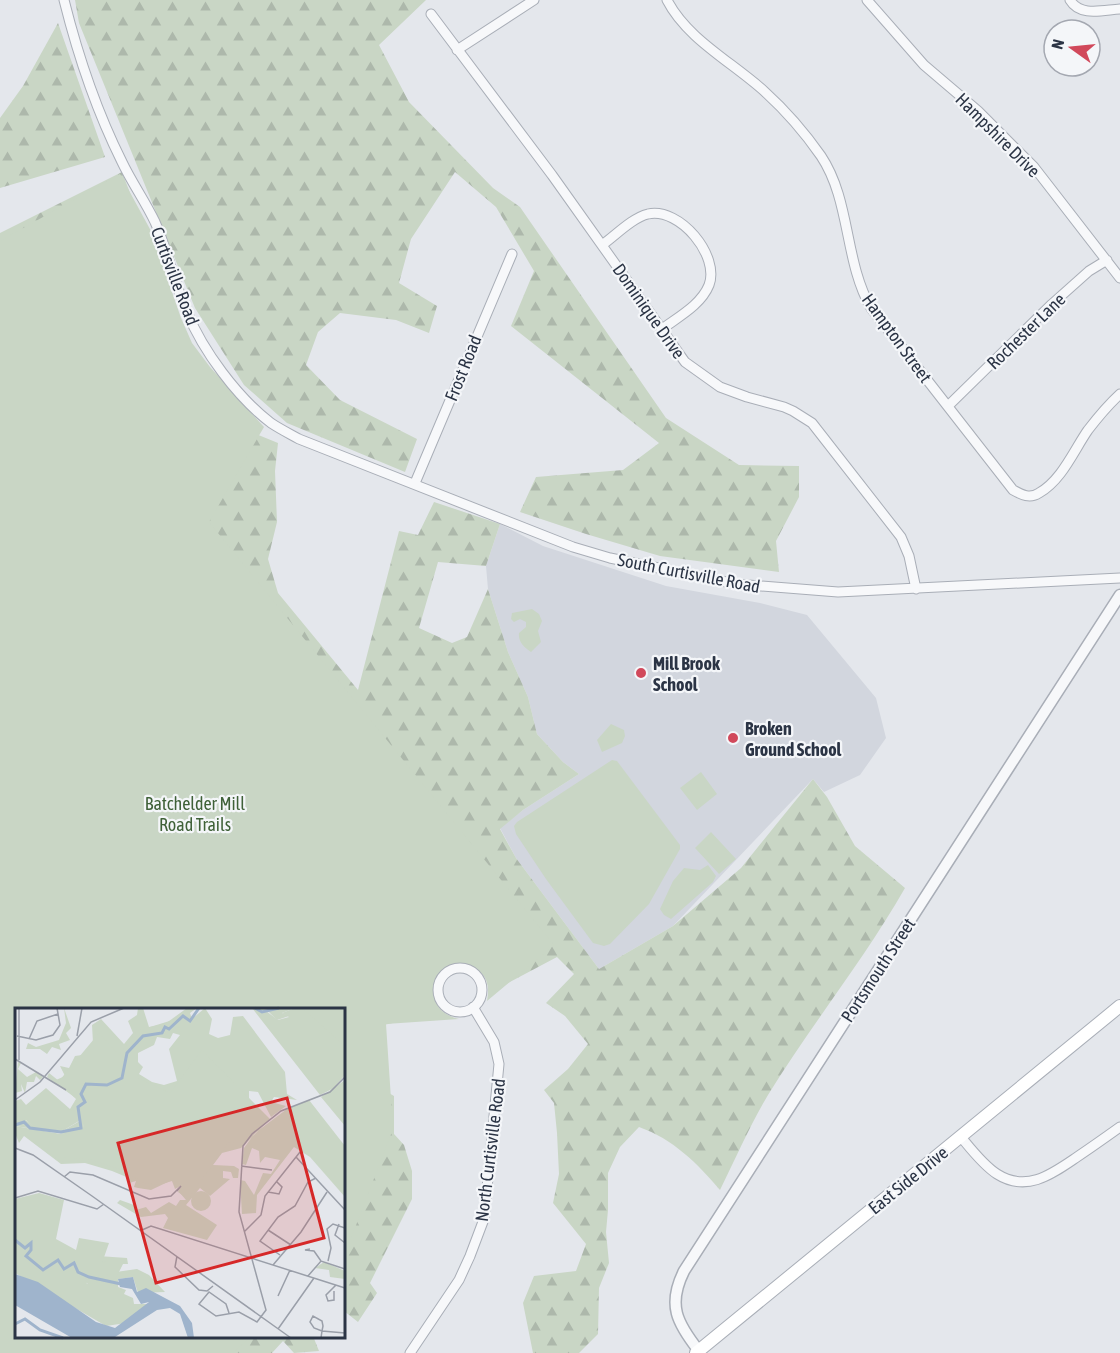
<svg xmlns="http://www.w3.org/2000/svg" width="1120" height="1353" viewBox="0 0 1120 1353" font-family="'Asap Condensed',sans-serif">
<defs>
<pattern id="forest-firs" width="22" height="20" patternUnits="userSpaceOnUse" patternTransform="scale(1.5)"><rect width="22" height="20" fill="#c9d6c5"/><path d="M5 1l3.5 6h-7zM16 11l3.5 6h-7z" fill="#adb8ab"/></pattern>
</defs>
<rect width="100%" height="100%" fill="#e4e7ec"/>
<path fill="#d2d6de" d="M500,524L543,546L666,586L760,603L807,615L876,698L886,738L860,775L824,792L813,779L673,926L599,969L516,858L500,828L523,810L579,774L563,762L537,734L528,697L508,652L488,589L486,566Z"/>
<path fill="url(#forest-firs)" d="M75,0H426L379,45L409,102L493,188L520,207L666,418L739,465L799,466V497L776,541L779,572L660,556L586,534L520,512L536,477L623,470L659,443L511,326L534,271L496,207L455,172L411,239L399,283L437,306L429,333L396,320L340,313L318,332L306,365L340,400L417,439L405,472L287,423L244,385L195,308L79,23Z
M58,23L105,157L0,188V118L23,86Z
M122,172L173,306L196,359L256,434L278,443L275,471L277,522L268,559L278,593L358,690L399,531L418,535L434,502L500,524L486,566L438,562L419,628L452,643L467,637L488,589L508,652L528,697L537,734L563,762L579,774L523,810L500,829L516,858L599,969L673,926L741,868L813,779L827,797L855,846L905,888C864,960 811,1025 768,1095C750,1125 736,1158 720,1190C697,1163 673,1139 639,1127L620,1147L608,1173V1210L606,1232L609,1263L599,1288L598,1334L579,1353H533L523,1303L534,1276L576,1271L586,1244L553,1203L559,1174L557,1133L554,1103L544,1090L568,1069L588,1044L565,1016L546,1003L574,974L557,957L493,991L492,974L452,957L431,973L434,1014L379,1026L382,1089L394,1096V1134L404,1145L412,1171V1199L370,1283L377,1293L358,1322L344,1311V1010H16V1336H313L319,1351L294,1353L283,1341L272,1353H0V233Z"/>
<path fill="#c9d6c5" d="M120,174L151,231L181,318L192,343L210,367L264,427L209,522L554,945L487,1001C489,990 489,979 479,971C446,942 408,1007 459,1019L386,1024L393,1129L350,1241L344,1247V1010H16V1336L250,1337L233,1353H0V241Z
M532,609L539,614L542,621L538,631L541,642L531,652C524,647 518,642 519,633L526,627V622L520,619L514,622L511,619L512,613Z
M611,724L624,730L625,736L622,743L602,752L597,740Z
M612,760L617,761L680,845V849L649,904L610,944L604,946L593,943L546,879L516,834L514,826L517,822Z
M701,772L717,794L697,810L680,788Z
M711,832L736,859L719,874L695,848Z
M708,865L716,876L713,882L671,919L664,915L660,909L673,881L684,868L700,870Z"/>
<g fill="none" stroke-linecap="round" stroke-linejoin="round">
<g stroke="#a9aeb7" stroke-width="11">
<path id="minor" d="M64,0C78,56 96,110 122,162C132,183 145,201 155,222C168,251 174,283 187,312C203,351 237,397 271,423C280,429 290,434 299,439L573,547L610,558L736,584L838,592L1120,578
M667,0C687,39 732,62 764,91C785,110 805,133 821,156C851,201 844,261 871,308L1013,490C1022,495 1030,499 1039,493C1062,480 1074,450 1088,430C1098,417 1108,405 1120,394
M867,0L924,65L978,111L1034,167L1120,278
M1070,0C1080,17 1103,10 1120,9
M431,14L552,175L685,362L720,387L747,397L784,407L793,411L812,423L901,537L909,556L916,589
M457,50L534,0
M602,245C616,235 632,218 648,214C680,207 720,256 709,285C701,305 678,317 662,329
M948,406L1052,304L1089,271L1107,260
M415,483L512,254
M438 990a22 22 0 1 1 44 0a22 22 0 1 1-44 0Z
M961,1137C971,1149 983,1165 997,1174C1027,1193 1052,1174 1077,1157C1092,1147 1106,1137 1120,1127
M410,1353L459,1280L470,1256L484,1219L499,1064L494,1042L473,1007"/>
</g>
<g stroke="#a9aeb7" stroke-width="13">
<path id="tertiary" d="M699,1351C677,1323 667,1305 684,1271L1120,595"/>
</g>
<g stroke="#a9aeb7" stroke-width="14">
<path id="secondary" d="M696,1353L1120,1006"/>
</g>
<use href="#minor" stroke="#f7f8fa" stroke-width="9"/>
<use href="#tertiary" stroke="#f7f8fa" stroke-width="10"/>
<use href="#secondary" stroke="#fff" stroke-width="12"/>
</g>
<g fill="#d1495b" stroke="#f4f6f9" stroke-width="2">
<circle cx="641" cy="673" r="6"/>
<circle cx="733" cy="738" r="6"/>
</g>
<g text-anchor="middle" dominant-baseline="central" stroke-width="4.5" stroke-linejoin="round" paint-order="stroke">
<g font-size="18" fill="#2b3445" stroke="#f4f6f9">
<text transform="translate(998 135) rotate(45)">Hampshire Drive</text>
<text transform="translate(175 276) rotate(69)">Curtisville Road</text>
<text transform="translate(649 311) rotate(55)">Dominique Drive</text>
<text transform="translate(1026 331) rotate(-44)">Rochester Lane</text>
<text transform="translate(897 338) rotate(54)">Hampton Street</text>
<text transform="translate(463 368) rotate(-68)">Frost Road</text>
<text transform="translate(689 573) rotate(11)">South Curtisville Road</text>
<text transform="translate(878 970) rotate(-57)">Portsmouth Street</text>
<text transform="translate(490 1150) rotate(-83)">North Curtisville Road</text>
<text transform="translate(908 1180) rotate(-39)">East Side Drive</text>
</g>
<g font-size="18" font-weight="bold" fill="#2b3445" stroke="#f4f6f9" text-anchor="start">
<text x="653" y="663">Mill Brook<tspan x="653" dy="21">School</tspan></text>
<text x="745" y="728">Broken<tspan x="745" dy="21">Ground School</tspan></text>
</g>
<g font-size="18" fill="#3f6138" stroke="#f4f6f9">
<text x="195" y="803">Batchelder Mill<tspan x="195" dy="21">Road Trails</tspan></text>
</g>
</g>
<g transform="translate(15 1008)">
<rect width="330" height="330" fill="#e4e7ec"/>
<path d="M49,0L56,20L51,25L55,32L44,36L46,42L37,39L32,46L25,41H11L13,35L21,39L44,32L51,15ZM123,0H128L134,19L150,16L172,0H182L175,5L177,11L190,0L197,11L194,26L203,30L215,27L218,9L228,8L270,64L272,86L282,92L259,89L256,94L271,98L256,109L243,84L234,83V90L255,111L226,140L207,145L198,157L219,158L224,161L223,170H218L216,164L208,163V170L215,171L195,188L185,180L171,197L202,217L192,232L148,220L153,210L150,206L126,209L102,195L105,192L119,197L121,202L131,199L136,205L154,194L161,198L165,192H171L165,185L168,182L165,176L160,178L157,172L136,182L123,180L119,179L121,173L114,175V170L97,163L70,155L46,156L9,128L4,135L0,125V118L46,126L68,120L69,110L49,122L19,119L11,112L0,113V93L6,91L11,97L31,80L55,101L61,91L41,72L50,68L45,58L54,60L60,48L67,47L78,35L77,17L86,11L109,36L118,25L113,13L122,7ZM158,25L165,27L154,41L162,73L149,77L137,74L124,66L128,59L123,54V45L139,37L142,29L155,31ZM237,0H247L263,12L274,9L267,5L280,0H330V67L319,80L305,87ZM3,54L6,55L3,61L12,69L21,64L28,69L25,72L21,68L19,74H12L10,85L6,76L7,83L0,85ZM330,72V118L306,89ZM294,92L330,138V189L295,149L279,139L242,187L241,205L227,206L225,172L230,173L239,187L248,165L256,166L265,152L250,149L245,155L244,143L237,140L231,157L227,156L229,140L240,125L272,101ZM309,254L330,263V271L315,269L314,262L300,260Z" fill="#c9d6c5" fill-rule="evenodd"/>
<path d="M247,0H280L267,5L274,8L262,12L254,4L248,5ZM70,110L68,120L49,126L0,118V113L9,111L19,118L37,117L49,122ZM26,244L112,250L113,256H106L101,264L122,261L134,267L150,284L123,285L118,269L103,271V280L73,276Z" fill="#c9d6c5"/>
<path d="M330,0V38L288,1L289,0ZM161,11L165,19L136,31L120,47L123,70L155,85L187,42L254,111L228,137L214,134L173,191L163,184L166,178L160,181L157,173L144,177L129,175L107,162L77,152L49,149V155L32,145L37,125L50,128L72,120L56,104L62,91L32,69L34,65L44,73L84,25L104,47L122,23ZM176 193a10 10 0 1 1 20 0a10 10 0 1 1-20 0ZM24,185L49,192L41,231L61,242L64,230L94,235L87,255L100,250L110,252L100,272L97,266L70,270L72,276L90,274L111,282L109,286L118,290L119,296H133L111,315L91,318L0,265V191Z" fill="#c9d6c5"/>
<path d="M0,266L23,274L81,314L100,320L134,294L126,296L117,281L105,279L103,271L118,269L122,284L131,280L165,298L177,315L179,330H173L165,306L155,300L142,302L100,329L57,330L0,297Z" fill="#9fb4cc"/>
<path fill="none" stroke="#9fb4cc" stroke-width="3" d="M240,0L247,4L264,0M0,117L9,114L15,120L46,124L66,120L63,99L70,94L66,86L71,76L92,77L107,70L112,45L128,28L147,25L150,19L154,21L168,8L175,13L184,0M0,232L10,240L16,235V242L11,248L28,262L43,252L49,261L59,255L63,264L74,269L106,276M0,316L10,311L25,322L48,330"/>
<path fill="none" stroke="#9a9fa9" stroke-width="1.5" d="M2,28L21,32L38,27L45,17L42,0M62,28L67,0M14,31L22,13L43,6M0,51L51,82M4,52V0M0,92L25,74L76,14L109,0M0,140L18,147L77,188L276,330M281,149L330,202M226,158L257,162M49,169L55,164L78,167L134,191L156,188L166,178L162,183M253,184L264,186L267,179L262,174M0,190L23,183L82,201L89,196M324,216L320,227L330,235M127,222L136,218L330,280M253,222L276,237M229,224L246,207L250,188L285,144M295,241L290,242L299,243L306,253M265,247L245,233L263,209L280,198L293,174L301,170M162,248L160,259L184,282L192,283L198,278M313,253L316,240L312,221L318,216L330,220M258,257L286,224L312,184M293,268L306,253L330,261M319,283V292L313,293L311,287L321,277M263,288L275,262M214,305L211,296L194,284L184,296L201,308L224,304L242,314L251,302L224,204L228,138L237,126L266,103L315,84L330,69M263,321L299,270M306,330L307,323L308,318L307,313L298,308L295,314L299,320L307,323L330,325"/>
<path fill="#d62828" fill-opacity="0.15" stroke="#d62828" stroke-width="3" d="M272,90L309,230L141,275L103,135Z"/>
<rect width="330" height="330" fill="none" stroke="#2b3445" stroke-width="3"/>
</g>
<g transform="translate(1072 48) rotate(285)"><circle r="28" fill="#f4f6f9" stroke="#a4a8b1" stroke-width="1.5"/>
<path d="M0-4.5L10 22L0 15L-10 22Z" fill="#d1495b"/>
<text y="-9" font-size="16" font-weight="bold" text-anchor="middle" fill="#2b3445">N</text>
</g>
</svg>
